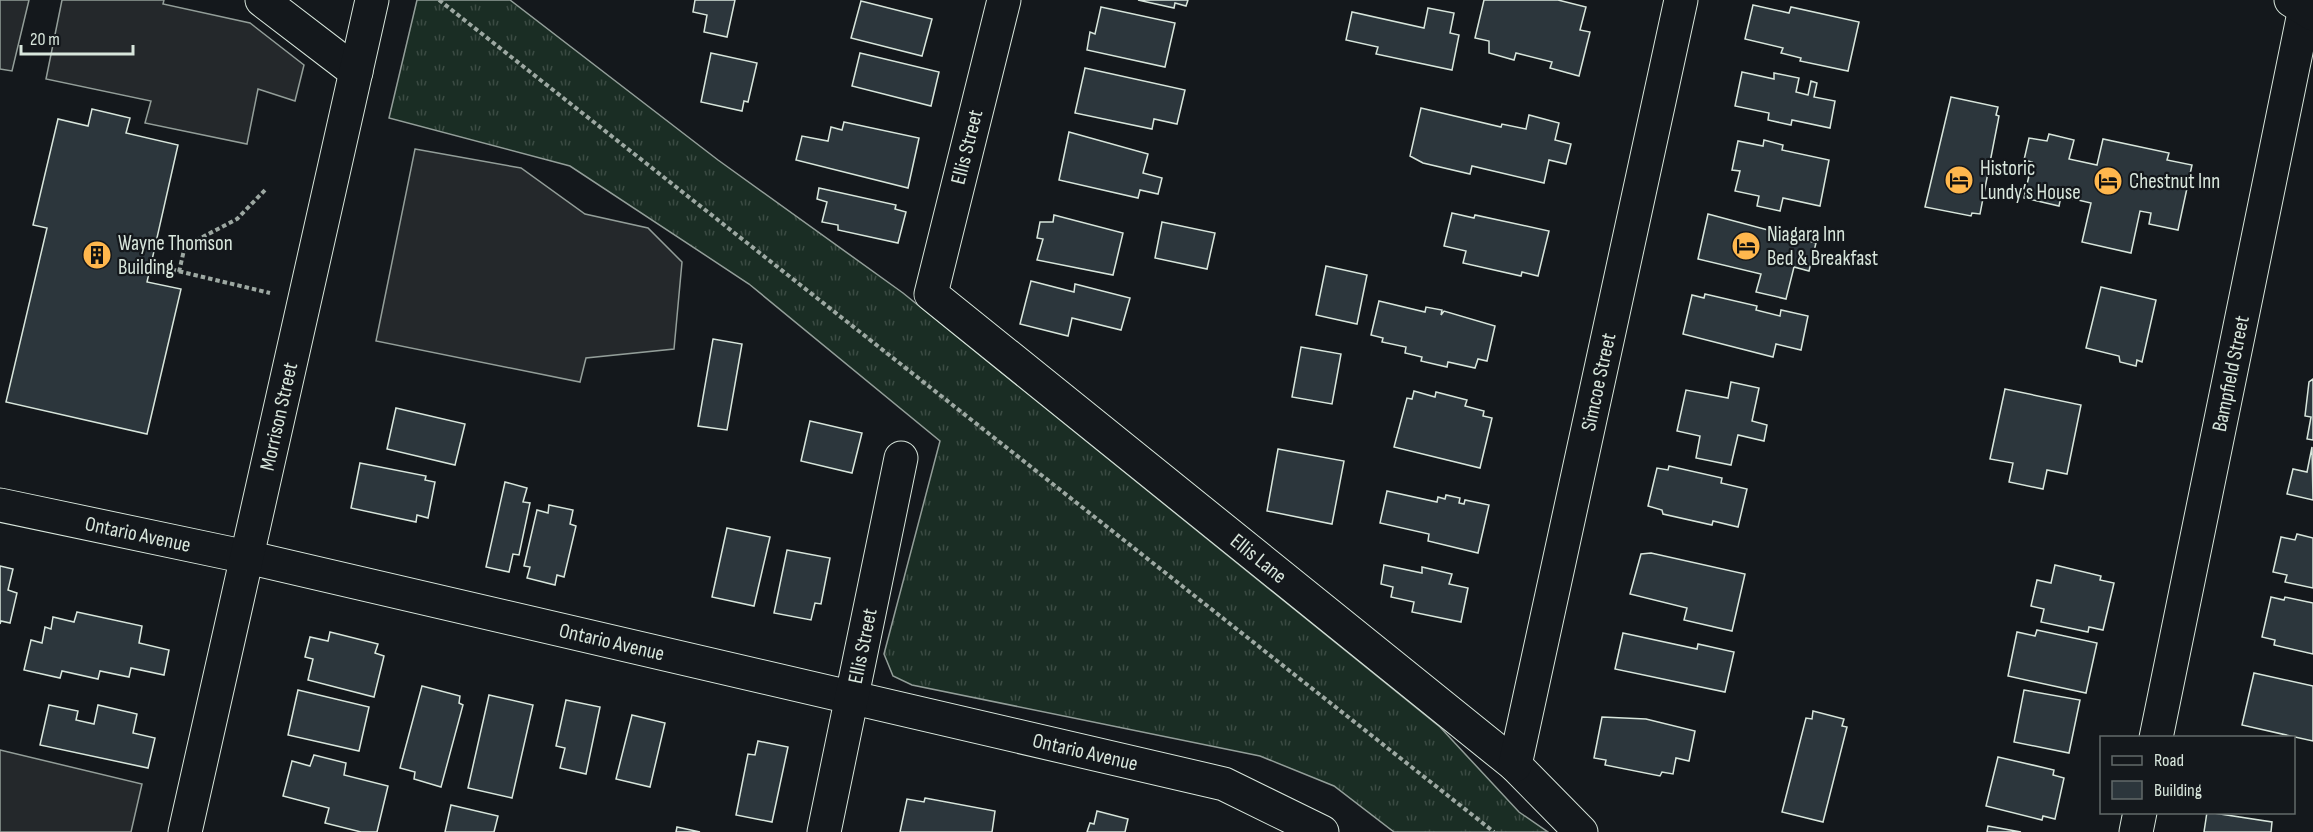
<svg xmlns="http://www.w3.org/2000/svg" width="2313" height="832" viewBox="0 0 2313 832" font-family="'Sofia Sans Condensed',sans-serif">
<defs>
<pattern id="grass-tufts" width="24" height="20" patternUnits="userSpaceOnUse" patternTransform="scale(1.5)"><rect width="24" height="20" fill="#1a2d24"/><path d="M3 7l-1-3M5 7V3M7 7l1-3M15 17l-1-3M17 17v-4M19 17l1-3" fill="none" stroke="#3b4b43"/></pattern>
</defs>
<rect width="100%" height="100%" fill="#14181c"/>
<path fill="url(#grass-tufts)" stroke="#939e99" stroke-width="1.5" d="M417,0H510L718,160L903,293L1440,727L1519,812L1548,832H1394L1334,786L1260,756L912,685L893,676L884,654L940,441L749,284L570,166L389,118Z"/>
<path fill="#24282b" stroke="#939e99" stroke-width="1.5" d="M0,0H29L12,71L0,69Z
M62,0H164L163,4L250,23L304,65L295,101L258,89L247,144L145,123L151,101L46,79Z
M415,149L521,168L585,214L648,228L682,262L674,349L586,358L580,382L376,341Z
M0,750L142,784L131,832H0Z"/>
<path fill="#2c363c" stroke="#d8e6dc" stroke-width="1.5" d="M695,0H735L727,37L704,32L707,15L693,12Z
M1138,0H1188L1186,6L1175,3L1174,8Z
M1484,0H1558L1586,7L1580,30L1590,32L1579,76L1550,68L1552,62L1516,53L1514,60L1489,53V41L1475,38Z
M861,1L932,19L922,56L851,38Z
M1753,5L1789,13L1791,7L1859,22L1848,71L1800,61L1801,58L1781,53L1783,48L1745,39Z
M1101,7L1175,23L1165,67L1087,50L1090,32L1095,34Z
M1428,8L1454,13L1450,33L1459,35L1452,70L1376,54L1378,47L1346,40L1352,12L1424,28Z
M711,53L757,63L748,102L744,101L742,111L701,102Z
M860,53L939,72L931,106L852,86Z
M1085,68L1185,90L1177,124L1154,119L1152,129L1075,113Z
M1742,72L1774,79V73L1799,78L1796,92L1808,95L1811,81L1817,83L1814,97L1835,101L1830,128L1792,120L1791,125L1768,120L1769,113L1735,106Z
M1951,97L1998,107L1996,115L1999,116L1980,214L1972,213L1971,216L1925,207Z
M1421,108L1501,127L1502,124L1526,129L1529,115L1559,123L1555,140L1571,144L1566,164L1549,160L1544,183L1472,166L1470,174L1423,163L1410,156Z
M92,109L130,118L126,133L178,145L147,282L181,289L147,434L6,402L47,228L33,225L58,119L88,126Z
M844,122L919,138L908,188L796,160L802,136L828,141L831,127L842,130Z
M1069,132L1148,154L1143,173L1162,178L1158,194L1140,190L1138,198L1059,180Z
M2049,134L2074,140L2069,159L2097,165L2103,139L2169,153L2167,160L2192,165L2178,230L2149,224L2151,213L2140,211L2131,253L2082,242L2091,203L2061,196L2059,206L2024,198L2032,162L2024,160L2029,138L2047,141Z
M1764,140L1783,145L1782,150L1829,160L1820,206L1783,198L1780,211L1757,206L1759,196L1735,191L1740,171L1732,170L1738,141L1763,146Z
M819,188L896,205L895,209L906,212L898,243L838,230V225L822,222L827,202L817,199Z
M1452,213L1474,218L1475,215L1549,231L1538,276L1522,272L1521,276L1463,263L1466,251L1444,246Z
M1708,214L1816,243L1809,271L1794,267L1786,299L1756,292L1761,274L1698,259Z
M1054,215L1123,233L1113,275L1037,260L1043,239L1037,238L1040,222H1053Z
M1162,222L1215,233L1207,269L1155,258Z
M1326,266L1367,275L1357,324L1316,315Z
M1031,281L1074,292L1075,284L1130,298L1121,330L1072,318L1068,336L1020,324Z
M2101,287L2156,300L2142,362L2137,360L2136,366L2120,362L2119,356L2086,348Z
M1705,294L1757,306L1756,310L1780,316L1781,310L1808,316L1801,350L1776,344L1773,357L1683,334L1692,295L1704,298Z
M1379,301L1425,312L1426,307L1442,310L1441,315L1444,311L1495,326L1487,361L1478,359L1475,368L1448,362L1447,367L1421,361L1422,357L1405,353L1406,347L1382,342L1383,338L1371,335Z
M713,339L742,344L727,430L698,426Z
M1301,347L1341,354L1332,404L1292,397Z
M2313,379V440L2307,439L2311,417L2305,416L2309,382Z
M1731,382L1759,388L1752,421L1767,425L1764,441L1738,435L1731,465L1696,458L1700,436L1677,431L1686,390L1728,398Z
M2005,389L2081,405L2067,474L2047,470L2043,489L2009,482L2013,463L1990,459Z
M1414,391L1435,397L1436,392L1467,400L1465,406L1484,411L1483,416L1492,418L1480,468L1394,447L1407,398L1412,399Z
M396,408L465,424L455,465L387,449Z
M810,421L862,433L852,473L801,461Z
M2312,447L2313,500L2287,494L2293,469L2307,472Z
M1278,449L1344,461L1332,524L1267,511Z
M360,463L426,476L425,480L435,482L428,518L417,515L416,522L351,508Z
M1669,466L1722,478L1721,483L1747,489L1738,527L1713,521L1712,525L1663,514L1662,510L1648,506L1657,468L1668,470Z
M505,482L527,488L523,502L530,503L519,555L513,554L509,572L486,567Z
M1387,491L1437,502L1438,497L1445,499L1446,495L1460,498L1459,503L1464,504L1465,500L1489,505L1478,553L1428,541L1429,534L1380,523Z
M549,505L573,510L570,524L576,526L564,577L557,575L555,585L527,578L530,567L524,566L537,510L548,513Z
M727,528L770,537L754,606L712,597Z
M2297,534L2313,538V588L2285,582L2287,575L2273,572L2281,537L2295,540Z
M787,550L830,558L821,604L815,603L811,620L774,613Z
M1651,553L1745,574L1732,631L1684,620L1687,608L1630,594L1641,554Z
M1384,565L1422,573V567L1452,574L1449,584L1468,588L1461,622L1412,612L1414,602L1391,597L1393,587L1381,584Z
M2055,565L2101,576L2100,580L2114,583L2103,630L2089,627L2088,632L2041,622L2044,609L2031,606L2037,580L2051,583Z
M0,566L13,569L8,590L17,593L10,623L1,621L0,624Z
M2271,597L2284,600L2285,597L2313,603V654L2274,645L2275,640L2262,637Z
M77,612L142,626L139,643L169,650L164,675L131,668L129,677L100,671L98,679L62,671L60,678L24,670L31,640L42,643L45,627L51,629L53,617L74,622Z
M2037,630L2097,643L2086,693L2008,676L2017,632L2035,636Z
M330,632L378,644L375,653L384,656L374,697L308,680L313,659L305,657L310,637L328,641Z
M1623,633L1697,649L1698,644L1734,652L1725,692L1615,669Z
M2254,673L2313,686V741L2242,725Z
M422,686L460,696L459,703L463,705L441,787L414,779L415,772L400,768Z
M298,690L369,707L359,751L288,735Z
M2024,690L2080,700L2069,753L2014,742Z
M489,695L533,705L512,798L468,788Z
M566,700L600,707L586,774L560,768L565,748L556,746Z
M49,705L78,711L76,720L94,724L98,705L137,714L133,733L155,738L148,768L40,745Z
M1813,711L1844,719L1842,726L1847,727L1823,822L1782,812L1806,718L1812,719Z
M632,715L665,723L650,787L616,779Z
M1602,717L1646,719L1695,731L1689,761L1676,758L1673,774L1662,772L1660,776L1605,765L1606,760L1594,758Z
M758,741L788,747L772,822L736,815L748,754L755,755Z
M314,755L346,763L344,775L388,786L377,832H361L325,823L329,808L283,796L292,761L310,766Z
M1998,757L2054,770L2053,775L2064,778L2055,819L2043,816L2042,820L1986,806Z
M925,798L995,811L992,832H900L907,799L924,802Z
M451,805L498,816L494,832H445Z
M1097,811L1128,819L1125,832H1087L1090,823L1094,824Z
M2207,812L2272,822L2271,832H2204Z
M1988,826L2021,832H1987Z
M677,827L700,832H676Z"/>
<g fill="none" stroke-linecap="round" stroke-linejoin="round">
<g stroke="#d8e6dc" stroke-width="35">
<g id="street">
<path d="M262,0L356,72"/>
<path id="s1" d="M1004,0L931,294L1515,765L1581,832"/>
<path id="s2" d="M0,505L247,557L1224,784L1322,832"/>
<path id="s3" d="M2156,738L2305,8"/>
<path id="s4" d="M1515,765L1681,0"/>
<path id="s5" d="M185,832L372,0"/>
<path id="s6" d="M824,832L901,458"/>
<path d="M2136,832L2140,812"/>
</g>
</g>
<g stroke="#d8e6dc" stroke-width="35">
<path id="secondary" d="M2291,0L2313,14"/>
</g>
<path stroke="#9da8a2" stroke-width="4" stroke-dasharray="4.5 3" stroke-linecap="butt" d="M439,0L1494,832
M157,266L270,293
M179,272L184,250L193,242L237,219L265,190"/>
<use href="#street" stroke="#14181c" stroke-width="33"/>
<use href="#secondary" stroke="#14181c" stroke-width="33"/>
</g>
<defs>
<g id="hotel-disc" transform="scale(1.5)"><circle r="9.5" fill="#ffb74d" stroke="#14181c"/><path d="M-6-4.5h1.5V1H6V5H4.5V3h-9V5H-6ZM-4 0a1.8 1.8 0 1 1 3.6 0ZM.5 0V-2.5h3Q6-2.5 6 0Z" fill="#111"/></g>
<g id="building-disc" transform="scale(1.5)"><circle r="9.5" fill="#ffb74d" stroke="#14181c"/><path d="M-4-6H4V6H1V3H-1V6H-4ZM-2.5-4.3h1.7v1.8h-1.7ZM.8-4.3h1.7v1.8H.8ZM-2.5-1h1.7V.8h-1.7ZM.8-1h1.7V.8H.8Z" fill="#111"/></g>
</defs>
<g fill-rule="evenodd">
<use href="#hotel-disc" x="1959" y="180"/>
<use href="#hotel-disc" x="2108" y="181"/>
<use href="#hotel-disc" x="1746" y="246"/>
<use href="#building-disc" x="97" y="255"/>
</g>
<g text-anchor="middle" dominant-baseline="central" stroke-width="4.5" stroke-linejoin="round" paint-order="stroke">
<g font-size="21" fill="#d8e6dc" stroke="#14181c">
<text transform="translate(967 147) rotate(-76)">Ellis Street</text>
<text stroke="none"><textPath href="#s3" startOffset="372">Bampfield Street</textPath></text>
<text stroke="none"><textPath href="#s4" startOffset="392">Simcoe Street</textPath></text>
<text stroke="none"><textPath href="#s5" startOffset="426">Morrison Street</textPath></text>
<text stroke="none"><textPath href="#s2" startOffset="141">Ontario Avenue</textPath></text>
<text stroke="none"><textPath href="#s1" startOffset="724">Ellis Lane</textPath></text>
<text stroke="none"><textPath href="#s2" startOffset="627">Ontario Avenue</textPath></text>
<text stroke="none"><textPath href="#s6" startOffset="190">Ellis Street</textPath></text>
<text stroke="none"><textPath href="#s2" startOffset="1113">Ontario Avenue</textPath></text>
</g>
<g font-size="21" fill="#d8e6dc" stroke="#14181c" text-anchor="start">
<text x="1980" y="168">Historic<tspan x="1980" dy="24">Lundy’s House</tspan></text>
<text x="2129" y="181">Chestnut Inn</text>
<text x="1767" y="234">Niagara Inn<tspan x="1767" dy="24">Bed &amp; Breakfast</tspan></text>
<text x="118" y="243">Wayne Thomson<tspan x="118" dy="24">Building</tspan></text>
</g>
</g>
<rect x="2100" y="736" width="195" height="78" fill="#14181c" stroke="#626a69" stroke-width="1.5"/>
<rect x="2112" y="756" width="30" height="9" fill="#14181c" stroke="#626a69" stroke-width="1.5"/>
<text x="2154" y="766" font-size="18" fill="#d8e6dc">Road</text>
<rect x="2112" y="781" width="30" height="18" fill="#2c363c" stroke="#626a69" stroke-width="1.5"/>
<text x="2154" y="796" font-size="18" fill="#d8e6dc">Building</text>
<path d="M21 45v9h112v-9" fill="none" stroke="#d8e6dc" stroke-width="3"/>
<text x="30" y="45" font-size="18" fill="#d8e6dc" stroke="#14181c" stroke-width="4.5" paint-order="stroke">20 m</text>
</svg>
